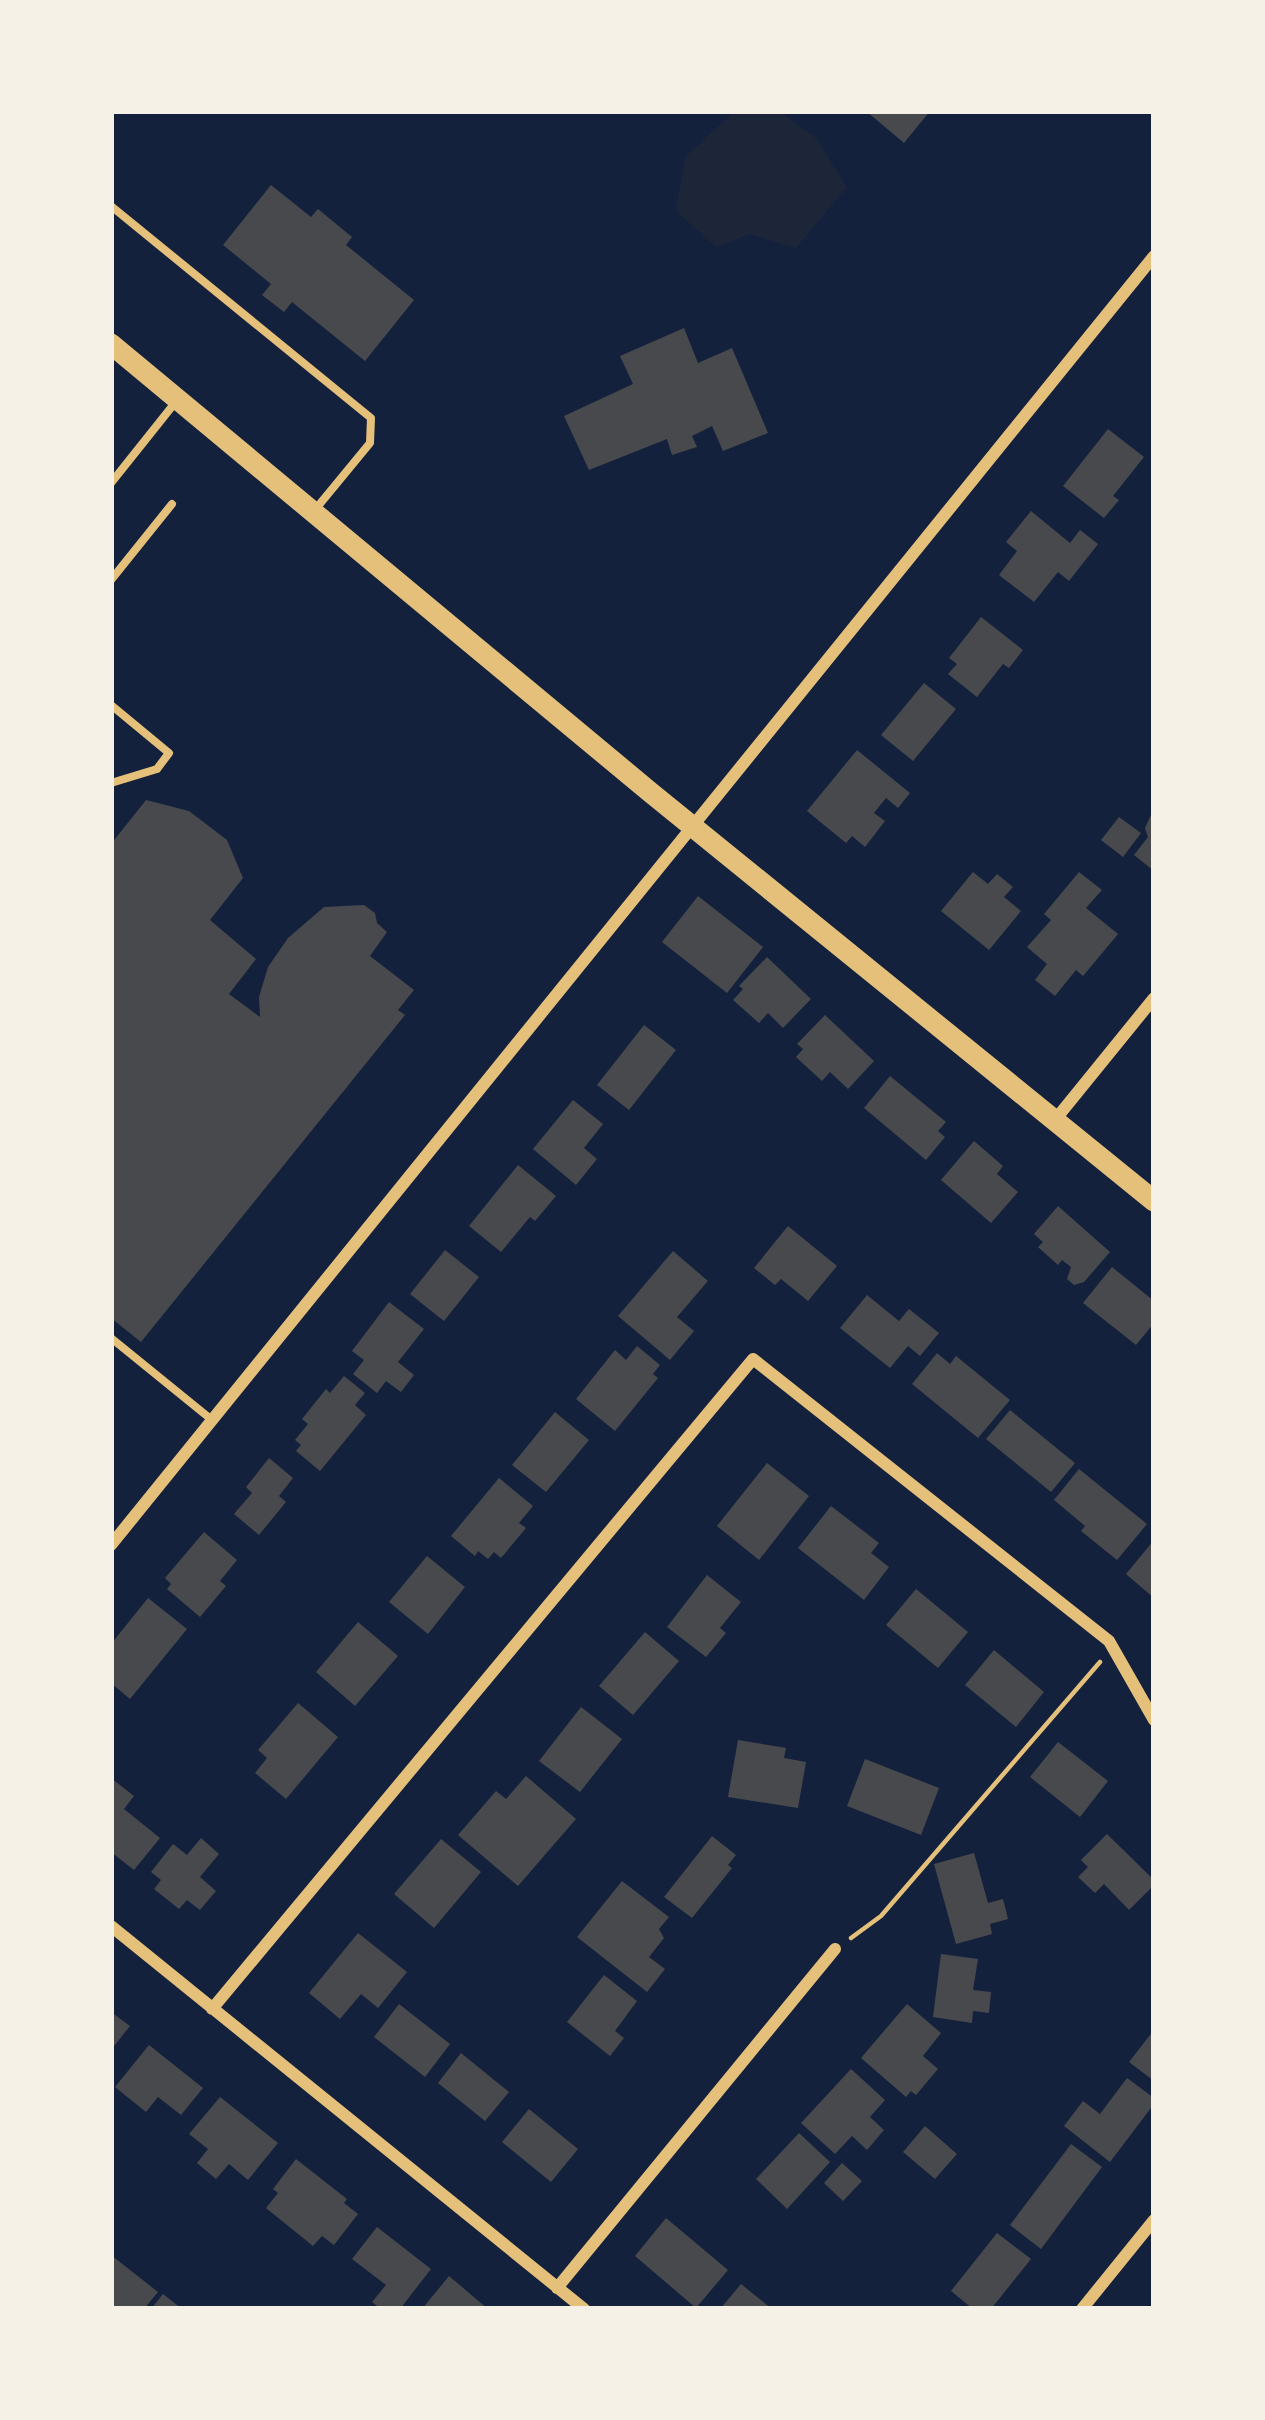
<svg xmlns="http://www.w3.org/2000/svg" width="1265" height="2420" viewBox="0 0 1265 2420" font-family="Barlow,sans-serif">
<rect width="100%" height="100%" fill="#14213d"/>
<path fill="#1d2539" d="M735,111H779L816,138L847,187L796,248L750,234L716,247L676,211L685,157Z"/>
<path fill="#48494c" d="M866,111H930L904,143Z
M271,185L311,217L318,209L352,237L346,245L414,300L365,361L292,302L284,312L262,295L271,284L223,245Z
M684,328L698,363L732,348L768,433L723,451L712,426L692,436L697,447L672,455L667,439L589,470L564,416L633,384L620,356Z
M1108,429L1144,457L1113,496L1119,500L1104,518L1063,486Z
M1031,511L1070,543L1080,530L1098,544L1069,581L1058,572L1034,602L999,575L1017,551L1006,542Z
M981,617L1023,650L1009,668L1003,664L977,697L948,674L957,664L949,658Z
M924,683L956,709L913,761L881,735Z
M857,750L910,793L898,808L886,798L874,813L885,821L865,847L852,836L846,843L807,811Z
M146,800L189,811L227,840L243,878L210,920L256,959L229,994L260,1017L259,997L268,967L288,938L324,907L364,905L375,913L377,923L387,932L370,956L414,990L398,1010L405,1015L141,1342L111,1318V844Z
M1154,808V871L1134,855L1148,837L1145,828Z
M1119,817L1141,833L1123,857L1101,840Z
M973,872L988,884L997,874L1013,887L1004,897L1021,911L989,950L941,911Z
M1079,872L1102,890L1086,908L1118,934L1083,976L1076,970L1055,996L1035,980L1047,964L1027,947L1051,920L1044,914Z
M698,896L763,947L727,993L662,942Z
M767,957L811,999L783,1028L768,1013L759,1023L733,1000L743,989L739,986Z
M825,1015L874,1061L848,1089L830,1072L822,1081L796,1057L803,1049L797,1044Z
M644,1025L676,1050L629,1110L597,1085Z
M890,1076L946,1122L938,1131L945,1137L926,1160L864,1108Z
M573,1100L603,1124L584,1148L597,1159L576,1185L533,1149Z
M974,1141L1003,1166L997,1174L1018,1192L991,1223L941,1180Z
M518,1165L556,1196L535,1221L530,1217L501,1252L469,1226Z
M1058,1206L1110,1252L1084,1282L1074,1285L1067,1279L1071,1267L1062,1260L1058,1265L1038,1247L1043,1242L1034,1234Z
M788,1226L837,1266L808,1301L781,1279L775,1285L754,1268Z
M445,1250L479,1277L444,1321L410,1294Z
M673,1251L708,1281L677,1317L694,1331L670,1360L618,1316Z
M1112,1267L1154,1301V1323L1136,1345L1083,1303Z
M867,1295L899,1321L909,1309L939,1333L920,1356L908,1346L890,1368L840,1328Z
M389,1302L424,1329L398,1362L414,1375L401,1392L386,1381L377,1393L353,1374L364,1360L352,1351Z
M637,1346L660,1365L653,1374L658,1378L615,1431L576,1399L615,1350L626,1360Z
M937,1353L950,1364L956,1356L1010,1400L978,1438L912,1384Z
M344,1376L365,1393L355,1405L366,1415L320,1471L296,1451L301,1445L295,1440L308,1424L302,1419L326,1389L330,1393Z
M1010,1410L1075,1463L1051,1492L986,1439Z
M555,1412L589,1440L546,1492L512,1465Z
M269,1458L293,1478L279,1496L286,1502L259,1535L234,1514L252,1493L246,1487Z
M767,1463L809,1496L759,1560L717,1526Z
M1079,1469L1147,1524L1117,1560L1081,1531L1085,1526L1054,1500Z
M499,1478L533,1506L519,1523L526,1528L501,1558L494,1552L488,1559L478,1551L475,1556L451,1536Z
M831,1506L879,1543L871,1553L889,1567L864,1600L798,1548Z
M204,1532L237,1560L220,1581L226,1586L200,1617L167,1589L171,1584L165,1578Z
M1154,1540V1598L1126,1574Z
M427,1556L465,1587L428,1634L389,1602Z
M707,1575L741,1602L720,1628L726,1633L706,1657L667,1627Z
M916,1589L968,1632L938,1668L886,1625Z
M148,1598L187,1629L130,1699L111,1683V1644Z
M358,1622L398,1656L355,1706L316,1672Z
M645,1632L679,1661L633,1715L599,1686Z
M994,1650L1044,1692L1016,1727L965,1685Z
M298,1703L338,1737L286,1799L255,1773L267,1758L258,1750Z
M581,1707L622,1739L580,1792L539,1761Z
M738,1740L786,1748L784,1758L806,1762L798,1808L728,1797Z
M1058,1742L1108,1781L1080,1817L1030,1777Z
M865,1759L939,1788L921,1835L847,1806Z
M526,1776L576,1819L518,1886L458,1835L496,1791L506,1799Z
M111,1778L134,1796L124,1809L160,1838L134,1870L111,1852Z
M1107,1834L1154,1880V1885L1129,1910L1104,1884L1095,1893L1078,1877L1088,1867L1081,1860Z
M712,1836L736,1855L728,1865L732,1868L692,1918L664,1897Z
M201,1838L219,1854L200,1877L216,1891L200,1910L187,1900L179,1909L154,1889L161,1880L151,1872L173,1844L187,1855Z
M441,1839L481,1872L434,1928L394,1894Z
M974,1853L988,1903L1003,1899L1008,1919L990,1924L992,1934L956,1944L934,1864Z
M622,1881L669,1917L659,1929L664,1938L649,1957L665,1969L647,1992L577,1937Z
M358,1933L407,1972L378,2008L361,1994L340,2019L309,1993Z
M941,1954L978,1959L973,1990L991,1992L989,2013L973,2011L972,2023L933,2017Z
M604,1975L637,2001L615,2031L624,2038L610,2056L567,2022Z
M399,2004L450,2044L425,2077L374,2037Z
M907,2004L941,2033L923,2056L938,2069L916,2095L911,2091L906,2097L861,2058Z
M111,2012L130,2026L111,2050Z
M1154,2030V2081L1129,2062Z
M149,2045L203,2088L181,2115L158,2097L146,2112L115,2087Z
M461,2053L509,2092L485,2121L438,2083Z
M851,2069L885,2100L870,2117L884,2130L867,2150L852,2136L835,2154L801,2123Z
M1127,2078L1154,2098V2104L1110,2162L1064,2126L1083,2101L1100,2114Z
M220,2097L278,2143L248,2180L229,2164L216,2179L197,2163L208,2149L189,2134Z
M529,2109L578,2149L551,2182L502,2142Z
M925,2126L957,2154L935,2179L903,2152Z
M799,2133L830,2162L787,2209L756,2179Z
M1071,2144L1102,2167L1041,2249L1010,2225Z
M296,2159L347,2199L344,2203L358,2214L334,2245L322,2236L313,2246L266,2208L278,2193L273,2189Z
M842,2163L862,2181L843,2201L824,2183Z
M666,2218L728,2270L696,2308L635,2256Z
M377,2227L431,2269L400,2309H381L372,2302L386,2285L352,2259Z
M997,2233L1031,2259L991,2309H973L951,2291Z
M111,2255L158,2292L144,2309H111Z
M449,2276L488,2309H422Z
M741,2284L772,2309H720Z
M163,2294L182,2309H151Z"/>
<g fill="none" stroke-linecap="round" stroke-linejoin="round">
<path stroke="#e5c07b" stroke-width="4.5" d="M851,1938L881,1916L1100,1662"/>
<path stroke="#e5c07b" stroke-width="8" d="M111,206L371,418L370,443L314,511
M111,483L178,399
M111,580L172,504
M111,705L169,753L157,769L111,783
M111,1338L212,1420"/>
<path stroke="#e5c07b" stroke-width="12" d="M1055,1120L1154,998
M111,1545L1154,256
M111,1926L584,2309
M212,2009L753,1359L1109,1641L1154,1720
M557,2288L835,1949
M1082,2309L1154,2220"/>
<path stroke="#e5c07b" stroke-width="21" d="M111,344L650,792L1154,1201"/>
</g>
<rect width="1265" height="2420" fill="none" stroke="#f6f1e7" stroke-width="228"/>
</svg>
